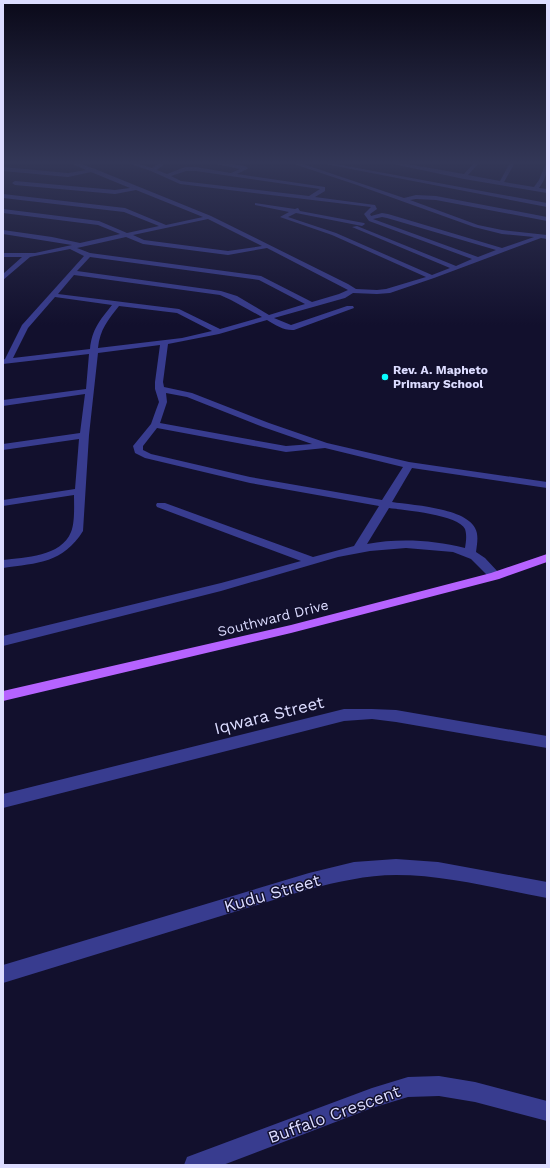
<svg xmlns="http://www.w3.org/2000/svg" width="550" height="1168" viewBox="0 0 550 1168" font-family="'Work Sans',sans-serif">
<rect width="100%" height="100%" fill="#12102d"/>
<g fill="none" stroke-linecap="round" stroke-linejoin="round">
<path fill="#383c8f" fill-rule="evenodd" d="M66,161H73L95,169L211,216L348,284L356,289L377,290L386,289L426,277L332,235L280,217L289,212L255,205V203L295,209L298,208L300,211L364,223L365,224L362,226L296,213L288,217L336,233L432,275L450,268L352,227L357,226L456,266L472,259L369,221L364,214L371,207L180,184L151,171L122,161H130L152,168L162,161H167L157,170L167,174L185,167H196L231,173L240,169L201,161H213L245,166L248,168L247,169L237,174L325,187V191L315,197L375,205L377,209L370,214L371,216L382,213L388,214L502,248L534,237L502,234L474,227L357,185L285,161L298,163L325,162L547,203V207L325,164H303L404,198L416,195L436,196L547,217V221L436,200L416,199L410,200L478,225L502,230L547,235V239L541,238L434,278L390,293L377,294L353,293L345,298L274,318L291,325L347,306H353L354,308L294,330C285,331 275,325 267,320L219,334L168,344L163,382L164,387L192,393L269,423L327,443L409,462L547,482V488L412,468L392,502C412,505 465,508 475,528C479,535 477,544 476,552L485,558L499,573L501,576L499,579H491L471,559L453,552L406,548L370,551L338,557L221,591L3,646V636L221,583L301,561L157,507L156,505L157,503H165L313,557L354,546L379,506L250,483L145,458L135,453L133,446L151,424L156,410L159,402L155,389V382L160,345L98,353L89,435L83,531C63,563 38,563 3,568V560C25,557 61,557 71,532C75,523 74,505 74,495L3,506V500L75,489L79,439L3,450V444L80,433L85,394L3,406V400L86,389L89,354L3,364V360L5,359L22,325L84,256L70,249L30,257L3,280V274L22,257H3V253H35L72,245L3,234V230L52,237L80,243L120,234L98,225L3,213V209L99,221L127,233L159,226L124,212L3,198V194L125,208L166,225L203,217L136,190L115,194L15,185L12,183L15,181L115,190L130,188L91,172L68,177L3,171V167L68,173L86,170ZM186,171H196L320,189L309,196L181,181L171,176ZM382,217L387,218L496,250L478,257L373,219ZM208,219L262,246L228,251L144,240L133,235ZM126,237L143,244L228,255L267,248L348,290L339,294L312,302L261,276L90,253L77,248ZM90,257L259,280L305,304L269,315L237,296L221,291L77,271ZM74,275L220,295L231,300L262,317L220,329L179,309L58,294ZM55,297L112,305C100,320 92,329 90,349L13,358L28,328ZM119,306L177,313L212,331L182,338L98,348C100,329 108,320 119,306ZM166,393L187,397L263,427L312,444L286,446L160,423L167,402ZM157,428L286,452L325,448L403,467L382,500L250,477L151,454L143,450V446ZM389,508C404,510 459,515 465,529C467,535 466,542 465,548C433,540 399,538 367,544Z
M379,161H390L464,174L476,161H481L468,175L500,181L511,161H516L504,182L534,187L539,180L545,165L547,164C547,174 545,180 539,188L547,189V193L464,179Z
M344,709H372L396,710L547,736V748L396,722L372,719L344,721L3,808V794Z
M396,859L438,862L547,882V898C498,889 447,875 396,875C366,875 338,882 309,889L3,983V965L309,873L354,862Z
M439,1076L475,1082L547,1101V1121L475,1102L439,1096L408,1097L372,1108L223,1165H184L187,1157L195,1154L372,1088L408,1077Z"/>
<path fill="#b663ff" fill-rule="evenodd" d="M547,554V562L499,579L291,633L3,701V691L291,625L491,573Z"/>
</g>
<linearGradient id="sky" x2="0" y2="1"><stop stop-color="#0a0919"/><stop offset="0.5" stop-color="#333757"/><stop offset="1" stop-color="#333757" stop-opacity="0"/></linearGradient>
<rect width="550" height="325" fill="url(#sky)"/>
<circle fill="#08fdff" stroke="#12102d" stroke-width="1.5" cx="385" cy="377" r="4"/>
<g text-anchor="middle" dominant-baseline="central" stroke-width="3" stroke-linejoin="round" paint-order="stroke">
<g font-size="12" font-weight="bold" fill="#dcdcff" stroke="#12102d" text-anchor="start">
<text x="393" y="370">Rev. A. Mapheto<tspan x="393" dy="14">Primary School</tspan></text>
</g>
<g font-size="14" fill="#dcdcff" stroke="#12102d">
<text transform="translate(273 618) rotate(-14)">Southward Drive</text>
</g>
<g font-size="17" fill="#dcdcff" stroke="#12102d">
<text transform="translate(269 715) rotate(-14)">Iqwara Street</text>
<text transform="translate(272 893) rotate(-16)">Kudu Street</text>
<text transform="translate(334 1114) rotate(-20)">Buffalo Crescent</text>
</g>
</g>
<rect width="550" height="1168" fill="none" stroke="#dcdcff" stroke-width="8"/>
</svg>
